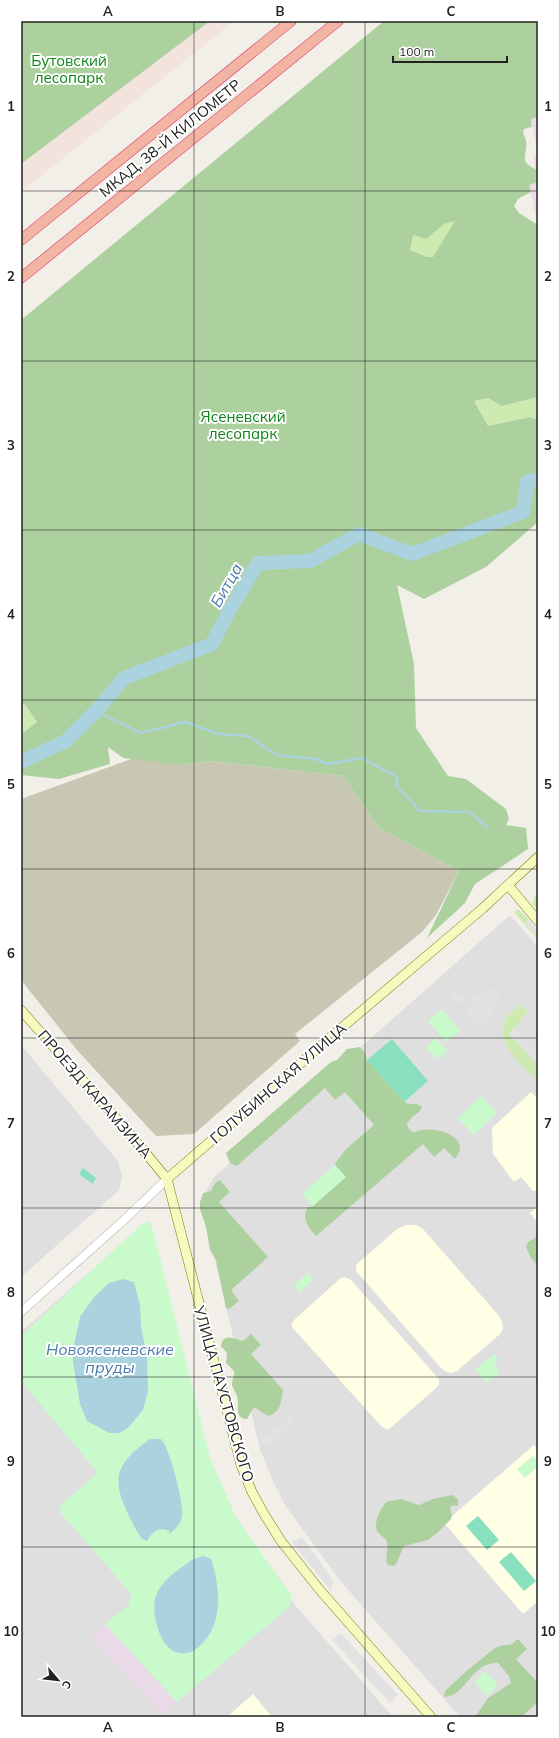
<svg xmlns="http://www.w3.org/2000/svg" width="559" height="1738" viewBox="0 0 559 1738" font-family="Mulish,sans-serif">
<rect width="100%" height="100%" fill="#f2efe9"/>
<path fill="#e0dfdf" d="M510,915L538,947V1717H460L341,1582L285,1505L272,1479L260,1449L201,1202L213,1178Z
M21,1045L118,1161L122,1176L119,1190L21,1277Z
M142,1226L206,1461L234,1519L296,1606L393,1717H21V1332Z"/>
<path fill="#ebdbe8" d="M538,117V182L533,156L538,155L531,119Z
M538,182V226L529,185Z
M105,1624L177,1702L163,1715L91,1637Z"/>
<path fill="#ffffe5" d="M531,1092L538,1099V1191H533L521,1177L514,1182L493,1154L492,1128Z
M538,1206V1223L530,1213Z
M407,1225H416L422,1228L500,1317L502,1322L503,1328L500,1334L457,1371L451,1373L445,1371L440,1367L356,1271V1266L358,1263L397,1229Z
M345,1277L351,1280L439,1379V1384L436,1388L388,1430L382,1427L292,1327V1323L295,1319L341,1278Z
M534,1445L538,1450V1601L523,1614L444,1523Z
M253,1694L272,1717H227Z"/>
<path fill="#f3e3dd" d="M21,21H234L21,192Z"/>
<path fill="#c7c7b4" d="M134,758L181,765L211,761L343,776L379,828L459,871L436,915L422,932L295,1034L300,1041L194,1134L156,1136L77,1050L21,980V799Z"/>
<path fill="#cdebb0" d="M456,221L433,257H427L410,250L412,235L426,239L444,224Z
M538,397V420L530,417L488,426L474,401L488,398L502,406Z
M21,702L26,706L37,722L23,733H21Z
M538,894V910L532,904L535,896Z
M518,909L529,920L525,923L538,937V940L514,912Z
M521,1004L528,1011L510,1034L538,1065V1082C524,1066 492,1043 506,1019C509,1013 517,1008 521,1004Z"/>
<path fill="#add19e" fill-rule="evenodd" d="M21,21H210L21,164Z
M384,21H538V117L531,119L532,127L524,129C522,135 525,136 526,141C528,156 517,161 537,170L538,182L529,185L531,192L518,199L514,206L519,213L538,225V397L502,406L488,398L474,401L488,426L530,417L538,420V522L486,567L424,599L397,585L414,664L416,728L448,776L466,779L506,809L509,819L506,825L526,828L528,849L475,884L465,903L427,938L459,871L379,828L343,776L211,761L181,765L123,758L108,747L110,764L59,779L21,775V733H23L37,722L26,706L21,702V320ZM455,221L433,257H427L410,250L413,235L426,239L444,224Z
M360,1047L365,1053L367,1060L404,1102L409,1104H417L422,1107L420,1111C414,1116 411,1117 407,1124C408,1128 409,1130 413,1132C416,1133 419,1130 422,1130C432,1128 450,1131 457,1140C462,1147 460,1152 455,1159L444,1148L434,1157L423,1144L316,1236C308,1227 302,1220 307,1208L313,1206L345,1177L335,1165L336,1162L346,1149L374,1125L345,1092L335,1100L325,1088L237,1166L230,1163L226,1153L331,1062L337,1060L347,1049Z
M220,1180L230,1192L219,1202L268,1257L231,1290L239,1301L229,1309L226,1308L216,1260L210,1250L206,1227L200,1209V1202L203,1193L211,1191L215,1183Z
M538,1236V1265L531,1258L526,1247L528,1242Z
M251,1334L261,1345L251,1354L283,1390C281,1401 281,1413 268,1416L254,1407L247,1419C233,1418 240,1405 237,1396C236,1392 232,1388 232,1384C232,1379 235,1376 234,1371L226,1363L227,1353L221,1346C223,1332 234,1339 243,1341Z
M452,1495L458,1499V1506L452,1505L450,1508L452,1515L451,1519L436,1534L428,1540L404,1546L396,1564L393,1566L388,1565C384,1558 389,1550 387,1543C386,1537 380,1536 377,1531C373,1523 381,1508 386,1502L401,1499L419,1505L433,1499Z
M518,1639L527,1649L516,1659L538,1683V1702L521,1717H475L488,1698L511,1683L509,1676L498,1663C470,1662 467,1696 445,1697L444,1695L446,1690L469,1669L495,1648L500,1646L512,1644Z"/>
<path fill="#c8facc" d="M442,1009L460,1031L446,1042L428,1021Z
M436,1038L447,1051L437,1059L426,1047Z
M481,1096L497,1113L474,1135L458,1118Z
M335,1165L346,1177L313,1206L302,1194Z
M148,1221L150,1223L153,1230L210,1458L237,1519L292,1596L289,1607L177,1702L105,1624L128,1606L132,1595L60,1512L61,1505L98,1473L21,1381V1336L142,1224Z
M308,1273L314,1279L300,1292L294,1285Z
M494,1354L499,1360L494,1365L500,1372L487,1383L475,1370Z
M533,1456L538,1461V1466L525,1478L517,1469Z
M485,1671L498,1685L487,1696L474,1682Z"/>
<path fill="#88e0be" d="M392,1039L428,1081L404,1102L367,1060Z
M83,1168L96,1178L93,1184L79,1174Z
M478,1516L499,1540L487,1550L466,1526Z
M511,1552L536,1581L524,1591L499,1562Z"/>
<path fill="#e2e2e2" d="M529,920L538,931V937L525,923Z
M485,990H495L499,995L497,1008L491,1016L479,1026L467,1013L475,1004L473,1002L471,1004L468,1001Z
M453,991L467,1000L460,1004L450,993Z
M514,1027L538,1055V1065L509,1034Z
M289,1417L294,1421L265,1447L261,1442Z
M302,1537L333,1580L331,1591L292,1542Z
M341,1633L398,1695L390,1703L332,1640Z"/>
<path fill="#aad3df" d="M123,1279L134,1282L140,1305L141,1327L147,1355L148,1391L143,1410L128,1428L119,1433H109L87,1421L80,1404L73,1362V1350L80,1317L94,1297L109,1283Z
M150,1439H161C169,1446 185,1506 182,1517C181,1524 174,1531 169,1534V1531C159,1526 152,1532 147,1541C139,1539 135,1527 131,1520C111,1480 113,1466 150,1439Z
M204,1556L211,1559C221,1589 224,1628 196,1649C190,1654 180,1655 173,1651C167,1648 161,1638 159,1632C148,1600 156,1585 182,1567C189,1562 195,1557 204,1556Z"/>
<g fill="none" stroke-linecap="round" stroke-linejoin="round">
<path stroke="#aad3df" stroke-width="2.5" d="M96,711L141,733L185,722L219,734L248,736L277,755L316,759L328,764L362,758L397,777V786L420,811L469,812L487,827"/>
<path stroke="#aad3df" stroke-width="14" d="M21,759L23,761L66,741L96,711L124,678L212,644L229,611L258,563L310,561L359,534L412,554L523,512L527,482L538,479"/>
<g stroke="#a9a9a9" stroke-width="9">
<path id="tertiary" d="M21,1312L124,1220L167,1179"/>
</g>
<g stroke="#707d05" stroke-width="10">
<path id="secondary" d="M508,885L538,921
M21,1010L130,1134L167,1179L241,1465L252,1492L264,1514L281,1541L319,1589L431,1717
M167,1179L332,1036L482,909L538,857"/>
</g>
<g stroke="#dc2a67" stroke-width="11">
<path id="trunk" d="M21,240L291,21
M21,278L338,21"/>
</g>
<use href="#tertiary" stroke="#fff" stroke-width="8"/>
<use href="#secondary" stroke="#f7fabf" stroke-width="9"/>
<use href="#trunk" stroke="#f2b4a3" stroke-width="10"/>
</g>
<path fill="none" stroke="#222" stroke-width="1" stroke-opacity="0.55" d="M194,21V1717M365,21V1717M21,191H538M21,361H538M21,530H538M21,700H538M21,869H538M21,1038H538M21,1208H538M21,1377H538M21,1547H538"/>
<g text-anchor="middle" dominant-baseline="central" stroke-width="4" stroke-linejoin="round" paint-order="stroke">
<g font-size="15" fill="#0c8416" stroke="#fff">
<text x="69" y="60">Бутовский<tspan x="69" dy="17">лесопарк</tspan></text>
<text x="243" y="416">Ясеневский<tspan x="243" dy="17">лесопарк</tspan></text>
</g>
<g font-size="15" fill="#222" stroke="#fff">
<text transform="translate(170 138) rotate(-39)">МКАД, 38-Й КИЛОМЕТР</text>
<text transform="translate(278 1083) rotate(-41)">ГОЛУБИНСКАЯ УЛИЦА</text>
<text transform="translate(95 1094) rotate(49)">ПРОЕЗД КАРАМЗИНА</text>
<text transform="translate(224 1394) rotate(74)">УЛИЦА ПАУСТОВСКОГО</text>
</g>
<g font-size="16" font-style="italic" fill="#4a7aab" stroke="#fff">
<text transform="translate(226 585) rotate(-60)">Битца</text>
<text x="110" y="1349">Новоясеневские<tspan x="110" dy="18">пруды</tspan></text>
</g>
</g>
<rect width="559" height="1738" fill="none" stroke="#ffffff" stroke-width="44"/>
<g transform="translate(58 1680) rotate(118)" stroke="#ffffff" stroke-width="3" paint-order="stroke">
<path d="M0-3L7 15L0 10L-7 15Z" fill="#222222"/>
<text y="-6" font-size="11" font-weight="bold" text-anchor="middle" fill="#222222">С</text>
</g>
<path d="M393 56v6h114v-6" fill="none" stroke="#222222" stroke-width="2"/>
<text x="399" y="56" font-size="12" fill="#222222" stroke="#ffffff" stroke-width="3" paint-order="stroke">100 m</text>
<rect x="22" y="22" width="515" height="1694" fill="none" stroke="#222" stroke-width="1.5"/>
<g font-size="13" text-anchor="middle" font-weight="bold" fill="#222">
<text x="108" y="16">A</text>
<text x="280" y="16">B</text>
<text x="451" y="16">C</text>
<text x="11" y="111">1</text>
<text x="548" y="111">1</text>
<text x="11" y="281">2</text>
<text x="548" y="281">2</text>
<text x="11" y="450">3</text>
<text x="548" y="450">3</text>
<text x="11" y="619">4</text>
<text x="548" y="619">4</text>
<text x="11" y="789">5</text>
<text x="548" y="789">5</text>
<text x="11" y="958">6</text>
<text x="548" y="958">6</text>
<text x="11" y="1128">7</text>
<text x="548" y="1128">7</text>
<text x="11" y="1297">8</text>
<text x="548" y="1297">8</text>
<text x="11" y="1466">9</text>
<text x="548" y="1466">9</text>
<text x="11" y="1636">10</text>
<text x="548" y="1636">10</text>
<text x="108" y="1732">A</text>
<text x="280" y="1732">B</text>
<text x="451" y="1732">C</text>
</g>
</svg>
